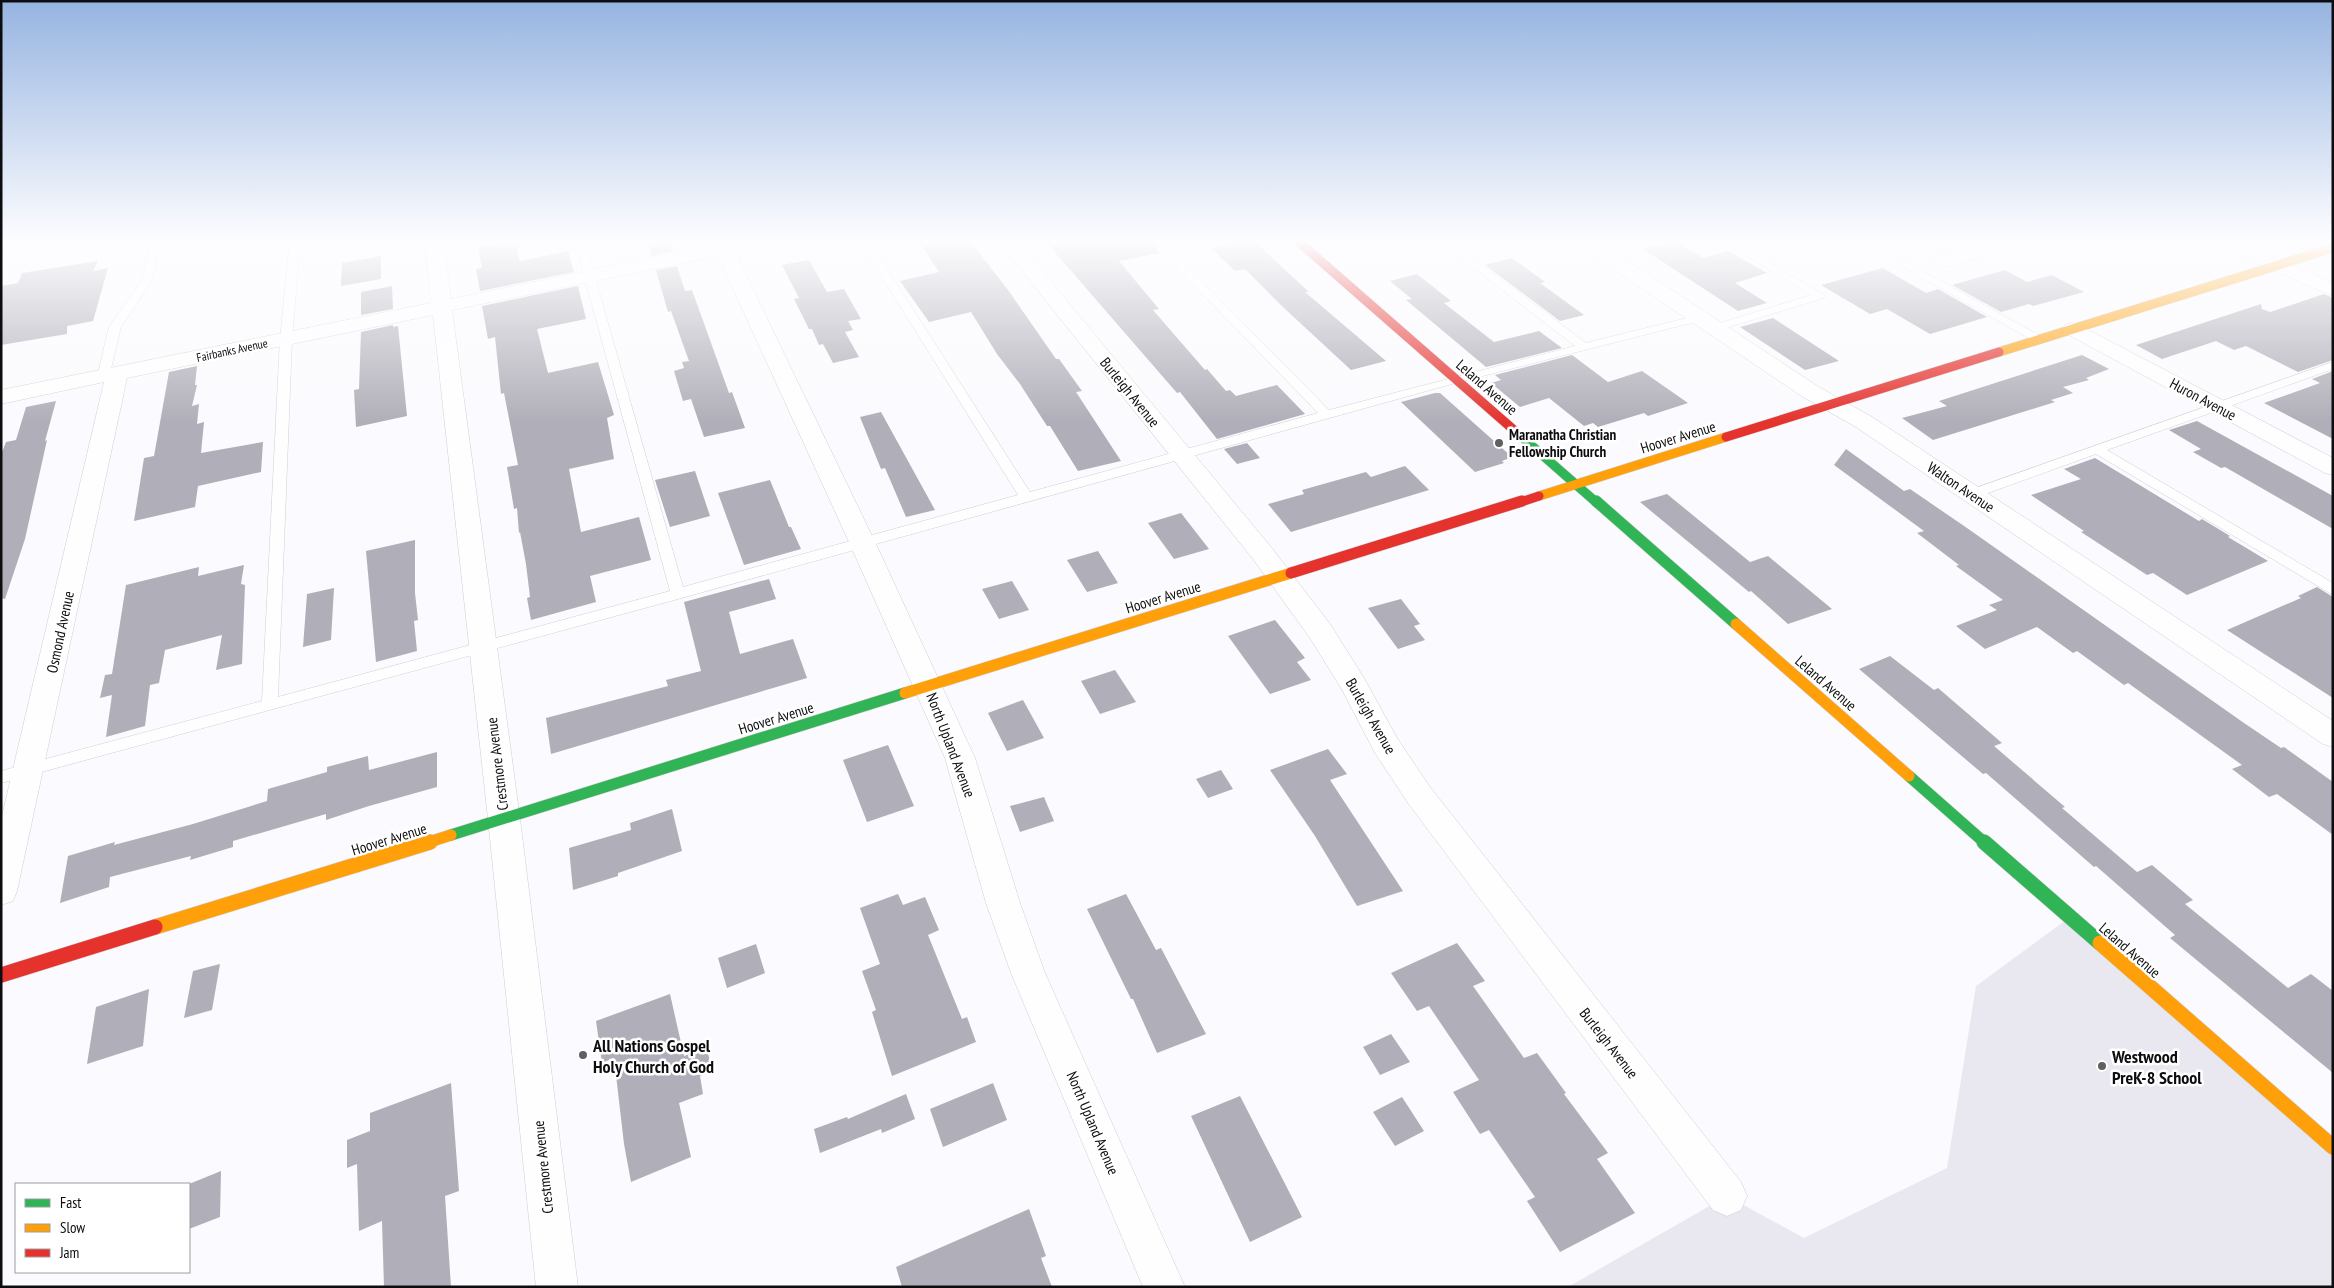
<svg xmlns="http://www.w3.org/2000/svg" width="2334" height="1288" viewBox="0 0 2334 1288" font-family="'PT Sans Narrow',sans-serif">
<rect width="100%" height="100%" fill="#fbfafe"/>
<path fill="#e9e7ef" d="M2070,917L2333,1147V1287H1568L1727,1196L1804,1238L1947,1168L1976,986Z"/>
<path fill="#b0aeb8" d="M648,242H670L673,251L652,256Z
M919,242H971L1008,290L1056,359H1059L1082,391L1076,392L1121,461L1078,471L1050,426H1047L1020,384L997,354L971,312L929,322L900,281L939,272Z
M1046,242H1150L1160,253L1119,261L1159,309L1153,310L1205,370L1207,369L1226,391L1230,390L1236,396L1277,385L1305,414L1217,439L1180,392L1177,393Z
M1239,242H1255L1309,292H1305L1386,361L1351,370L1284,308L1245,269L1235,271L1211,248Z
M1670,242H1677L1703,258L1728,251L1767,273L1735,283L1767,303L1738,311L1643,249Z
M504,243L505,248L516,246L520,261L568,251L574,272L480,291L476,269L482,268L478,248Z
M381,256V279L341,286L342,263Z
M1512,258L1545,282L1540,283L1584,315L1560,321L1485,265Z
M809,260L827,292L844,289L861,319L848,321L853,330L845,332L859,357L833,363L823,344L819,345L812,329H809L794,299L799,298L782,265Z
M98,261L93,271L108,268L93,321L67,326V334L1,345V286L18,283L22,273Z
M677,266L685,291L692,290L729,393L732,392L745,428L704,437L691,399L683,401L674,371L684,368L682,362L689,361L671,311L668,312L656,270Z
M1883,268L1926,293L1938,289L1987,317L1930,334L1887,309L1870,314L1821,285Z
M2005,270L2027,282L2052,275L2084,292L2033,306L2029,304L2001,312L1952,285Z
M1417,274L1451,301L1444,303L1494,342L1539,331L1562,348L1486,367L1406,300L1412,299L1390,281Z
M392,286L393,309L361,315V292Z
M578,286L586,319L537,329L548,373L598,362L614,415L607,418L614,459L569,469L581,532L639,517L651,560L590,576L596,602L531,620L527,598L530,597L526,564L520,532L519,533L517,508L514,509L507,467L518,465L504,393L501,394L495,337L488,339L482,306Z
M2324,294L2333,298V360L2298,372L2246,346L2234,350L2216,341L2162,359L2136,345L2261,304L2262,309L2270,312Z
M1773,318L1839,361L1805,370L1740,327Z
M393,325V327L398,326L407,416L356,427L354,390L359,389L361,332Z
M1572,355L1608,382L1642,371L1688,403L1648,416L1644,413L1598,427L1593,423L1584,426L1549,398L1520,407L1491,383L1501,380L1495,375Z
M2082,355L2109,369L2086,378L2089,380L2063,387L2073,393L2051,400L2055,402L1933,440L1902,418L1947,406L1939,401Z
M197,366L195,385H197L192,406L199,404L197,424L204,422L201,453L263,442L261,472L198,486L195,507L134,521L144,458L154,456L169,372Z
M2333,371V439L2264,403L2320,383L2312,379Z
M1435,393H1440L1512,457L1502,461L1504,463L1475,472L1401,402Z
M56,401L45,441L47,440L25,539L5,599L1,598V455L6,442L16,440L26,407Z
M881,412L935,510L906,517L885,468L881,469L860,417Z
M2197,421L2333,496V529L2225,467L2221,468L2193,452L2201,449L2169,430Z
M1247,443L1260,458L1237,464L1224,449Z
M1846,449L1904,491L1910,489L1967,528L2244,723L2281,748L2284,747L2333,782V835L2277,794L2269,797L2232,769L2242,765L2128,683L2124,685L2077,651L2073,653L2037,627L1985,649L1956,626L1997,610L1989,605L2003,600L1956,566L1959,565L1917,533L1924,531L1834,465Z
M2095,458L2199,521L2202,519L2230,536L2228,537L2268,561L2187,595L2153,573L2147,575L2081,532L2084,531L2031,495L2081,479L2064,469Z
M1405,466L1429,490L1291,532L1268,504L1304,494L1302,490L1366,472L1371,477Z
M695,471L710,516L670,527L655,480Z
M770,480L789,527H791L801,549L744,565L718,493Z
M1667,494L1750,562L1768,556L1832,609L1788,624L1751,591L1749,592L1640,502Z
M1181,513L1209,549L1174,559L1148,523Z
M415,540V593L418,620L414,621L417,651L376,662L366,551Z
M1098,551L1118,583L1087,592L1067,560Z
M244,565L241,584L245,585L242,664L216,670L222,635L165,650L159,683L150,685L145,726L106,737L112,695L100,698L105,675L112,674L126,585L199,567L198,576Z
M769,579L776,599L729,612L740,654L793,639L807,678L551,754L546,718L668,686L666,680L701,671L684,602Z
M1012,581L1029,610L999,619L982,589Z
M2317,587L2333,597V698L2227,630L2301,598L2298,596Z
M334,588L331,640L303,647L307,594Z
M1401,599L1420,624L1414,626L1425,640L1398,649L1368,608Z
M1275,620L1305,658L1297,662L1311,680L1270,694L1228,636Z
M1890,656L1934,690L1938,688L2002,743L1994,746L2065,807L2062,808L2137,872L2152,865L2193,900L2185,904L2288,988L2311,974L2333,991V1073L2170,938L2175,935L2096,866L2094,867L1986,773L1983,774L1859,669Z
M1115,670L1136,702L1100,714L1081,681Z
M1023,700L1044,738L1007,751L988,713Z
M888,745L914,806L867,822L843,760Z
M1328,749L1347,774L1330,780L1403,891L1357,906L1315,836L1270,770Z
M437,752V787L369,806L326,820V814L233,841V847L190,860L191,856L110,877L109,887L60,903L68,856L115,842L114,845L193,824L267,801L268,789L327,772V767L368,756L369,770Z
M1221,770L1233,789L1208,798L1196,779Z
M1044,797L1054,821L1020,832L1010,806Z
M672,809L682,851L618,873V876L573,890L569,848L631,830L630,823Z
M898,894L903,905L925,897L939,930L928,935L962,1019L967,1017L976,1042L892,1076L872,1012L876,1010L862,971L880,964L860,908Z
M1126,894L1156,950L1161,948L1206,1034L1157,1053L1133,999H1131L1087,909Z
M1457,943L1485,981L1473,986L1524,1058L1537,1053L1566,1093L1564,1094L1608,1153L1597,1159L1635,1213L1560,1252L1527,1201L1535,1197L1489,1130L1480,1134L1453,1092L1479,1080L1429,1006L1417,1011L1391,973Z
M756,944L765,973L727,988L718,958Z
M220,964L212,1010L184,1018L193,971Z
M149,989L143,1046L87,1064L96,1007Z
M670,994L684,1056L707,1048L712,1072L700,1076L703,1094L679,1103L691,1157L631,1182L624,1144L614,1058L602,1063L596,1021Z
M1391,1034L1410,1062L1380,1075L1363,1047Z
M451,1083L459,1191L445,1196L451,1287H384L382,1221L359,1231L357,1164L347,1168V1140L370,1131V1113Z
M993,1083L1007,1120L943,1147L930,1109Z
M906,1094L915,1119L882,1133L881,1129L820,1153L814,1129L847,1117L848,1119Z
M1240,1096L1302,1217L1250,1242L1191,1116Z
M1402,1097L1424,1131L1395,1146L1373,1112Z
M221,1171L220,1217L189,1229V1184Z
M1029,1209L1046,1256L1041,1258L1052,1287H902L896,1267Z"/>
<g fill="none" stroke-linecap="round" stroke-linejoin="round">
<g stroke="#cfced1" stroke-width="1">
<path id="lane" d="M19,242H44L39,245L1,251V245Z
M151,242H161L151,282L121,327L109,377L107,379H99L97,377L109,327L141,282Z
M290,242H300L292,339L278,697L670,591L575,242H585L683,587L1018,495L860,242H870L1030,492L1318,413L1152,242H1163L1329,410L1575,346L1440,242H1452L1586,343L1699,315L1705,318L1703,320L1459,382L678,599L1,783V771L262,701L280,339Z
M1724,242H1736L1750,250L1779,242H1796L1758,255L1825,296L1824,298L1719,330H1711L1709,328L1711,326L1811,295Z
M1901,259L2044,338L2046,340L2040,343L2036,342L1897,264L1896,262Z
M2333,362V369L2107,450L2333,583V595L2096,454L1977,497H1967L1965,494L1967,491Z"/>
</g>
<g stroke="#cfced1" stroke-width="1">
<path id="street" d="M425,242H443L451,299L713,245L712,242H766L764,246L735,252L875,542L975,758L1020,903L1045,973L1185,1287H1143L1011,973L986,903L945,758L849,542L718,256L452,310L520,819L578,1287H536L488,819L433,315L127,378L17,891L13,901L1,905V820L104,382L1,404V390L431,303Z
M999,242H1018L1271,547L1330,624L1364,678L1397,738L1430,787L1741,1182L1747,1196L1741,1210L1727,1216L1713,1210L1408,803L1375,753L1341,688L1310,638L1253,559Z
M1577,242H1599L1819,387L1872,417L2333,721V747L2323,744L1856,427L1803,397L1579,246Z
M1993,242H2024L2022,246L1944,267L1937,265L1934,261L1937,257Z
M2215,242H2240L2333,283V296L2217,246Z
M2072,323L2079,325L2333,458V475L2325,473L2065,333L2062,329L2065,325Z"/>
</g>
<g stroke="#cfced1" stroke-width="10">
<path id="fast-far2" d="M1515,431L1597,503"/>
</g>
<g stroke="#cfced1" stroke-width="12">
<path id="fast-far1" d="M1596,501L1736,624
M1909,776L1985,843
M451,835L905,693"/>
</g>
<g stroke="#cfced1" stroke-width="16">
<path id="fast" d="M1984,842L2100,943"/>
</g>
<g stroke="#cfced1" stroke-width="10">
<path id="slow-far2" d="M1999,352L2333,248
M1539,496L1726,437"/>
</g>
<g stroke="#cfced1" stroke-width="12">
<path id="slow-far1" d="M1736,624L1909,776
M905,693L1291,573
M426,843L451,835"/>
</g>
<g stroke="#cfced1" stroke-width="16">
<path id="slow" d="M155,927L430,842
M2100,943L2333,1147"/>
</g>
<g stroke="#cfced1" stroke-width="10">
<path id="jam-far2" d="M1299,242L1515,431
M1726,437L1999,352
M1518,503L1539,496"/>
</g>
<g stroke="#cfced1" stroke-width="12">
<path id="jam-far1" d="M1291,573L1522,501"/>
</g>
<g stroke="#cfced1" stroke-width="16">
<path id="jam" d="M1,975L155,927"/>
</g>
<use href="#lane" fill="#fefeff" fill-rule="evenodd"/>
<use href="#street" fill="#fefeff" fill-rule="evenodd"/>
<use href="#fast-far2" stroke="#30b455" stroke-width="9"/>
<use href="#fast-far1" stroke="#30b455" stroke-width="11"/>
<use href="#fast" stroke="#30b455" stroke-width="15"/>
<use href="#slow-far2" stroke="#ff9f0a" stroke-width="9"/>
<use href="#slow-far1" stroke="#ff9f0a" stroke-width="11"/>
<use href="#slow" stroke="#ff9f0a" stroke-width="15"/>
<use href="#jam-far2" stroke="#e5322d" stroke-width="9"/>
<use href="#jam-far1" stroke="#e5322d" stroke-width="11"/>
<use href="#jam" stroke="#e5322d" stroke-width="15"/>
</g>
<linearGradient id="sky" x2="0" y2="1"><stop stop-color="#96b4e1"/><stop offset="0.57" stop-color="#fdfdff"/><stop offset="1" stop-color="#fdfdff" stop-opacity="0"/></linearGradient>
<rect width="2334" height="422" fill="url(#sky)"/>
<g fill="#606063" stroke="#fff" stroke-width="2">
<circle cx="1499" cy="443" r="5"/>
<circle cx="583" cy="1055" r="5"/>
<circle cx="2102" cy="1066" r="5"/>
</g>
<g text-anchor="middle" dominant-baseline="central" stroke-width="5" stroke-linejoin="round" paint-order="stroke">
<g font-size="12" fill="#0d0d0f" stroke="#fff">
<text transform="translate(232 350) rotate(-12)">Fairbanks Avenue</text>
</g>
<g font-size="15" fill="#0d0d0f" stroke="#fff">
<text transform="translate(1487 387) rotate(41)">Leland Avenue</text>
<text transform="translate(1130 392) rotate(51)">Burleigh Avenue</text>
<text transform="translate(2203 399) rotate(28)">Huron Avenue</text>
<text transform="translate(1678 437) rotate(-17)">Hoover Avenue</text>
<text transform="translate(1961 487) rotate(34)">Walton Avenue</text>
<text transform="translate(1163 597) rotate(-17)">Hoover Avenue</text>
<text transform="translate(60 632) rotate(-78)">Osmond Avenue</text>
<text transform="translate(1826 683) rotate(41)">Leland Avenue</text>
<text transform="translate(1371 716) rotate(60)">Burleigh Avenue</text>
<text transform="translate(776 718) rotate(-17)">Hoover Avenue</text>
<text transform="translate(951 745) rotate(69)">North Upland Avenue</text>
<text transform="translate(497 764) rotate(-97)">Crestmore Avenue</text>
<text transform="translate(389 839) rotate(-17)">Hoover Avenue</text>
<text transform="translate(2130 950) rotate(41)">Leland Avenue</text>
<text transform="translate(1609 1043) rotate(52)">Burleigh Avenue</text>
<text transform="translate(1093 1123) rotate(67)">North Upland Avenue</text>
<text transform="translate(543 1167) rotate(-96)">Crestmore Avenue</text>
</g>
<g font-size="15" font-weight="bold" fill="#0d0d0f" stroke="#fff" text-anchor="start">
<text x="1509" y="434">Maranatha Christian<tspan x="1509" dy="17">Fellowship Church</tspan></text>
</g>
<g font-size="18" font-weight="bold" fill="#0d0d0f" stroke="#fff" text-anchor="start">
<text x="593" y="1045">All Nations Gospel<tspan x="593" dy="21">Holy Church of God</tspan></text>
<text x="2112" y="1056">Westwood<tspan x="2112" dy="21">PreK-8 School</tspan></text>
</g>
</g>
<rect width="2334" height="1288" fill="none" stroke="#0d0d0f" stroke-width="5"/>
<rect x="15" y="1183" width="175" height="90" fill="#ffffff" stroke="#9e9e9f"/>
<rect x="25" y="1199" width="25" height="8" fill="#30b455" stroke="#9e9e9f"/>
<text x="60" y="1208" font-size="15" fill="#0d0d0f">Fast</text>
<rect x="25" y="1224" width="25" height="8" fill="#ff9f0a" stroke="#9e9e9f"/>
<text x="60" y="1233" font-size="15" fill="#0d0d0f">Slow</text>
<rect x="25" y="1249" width="25" height="8" fill="#e5322d" stroke="#9e9e9f"/>
<text x="60" y="1258" font-size="15" fill="#0d0d0f">Jam</text>
</svg>
